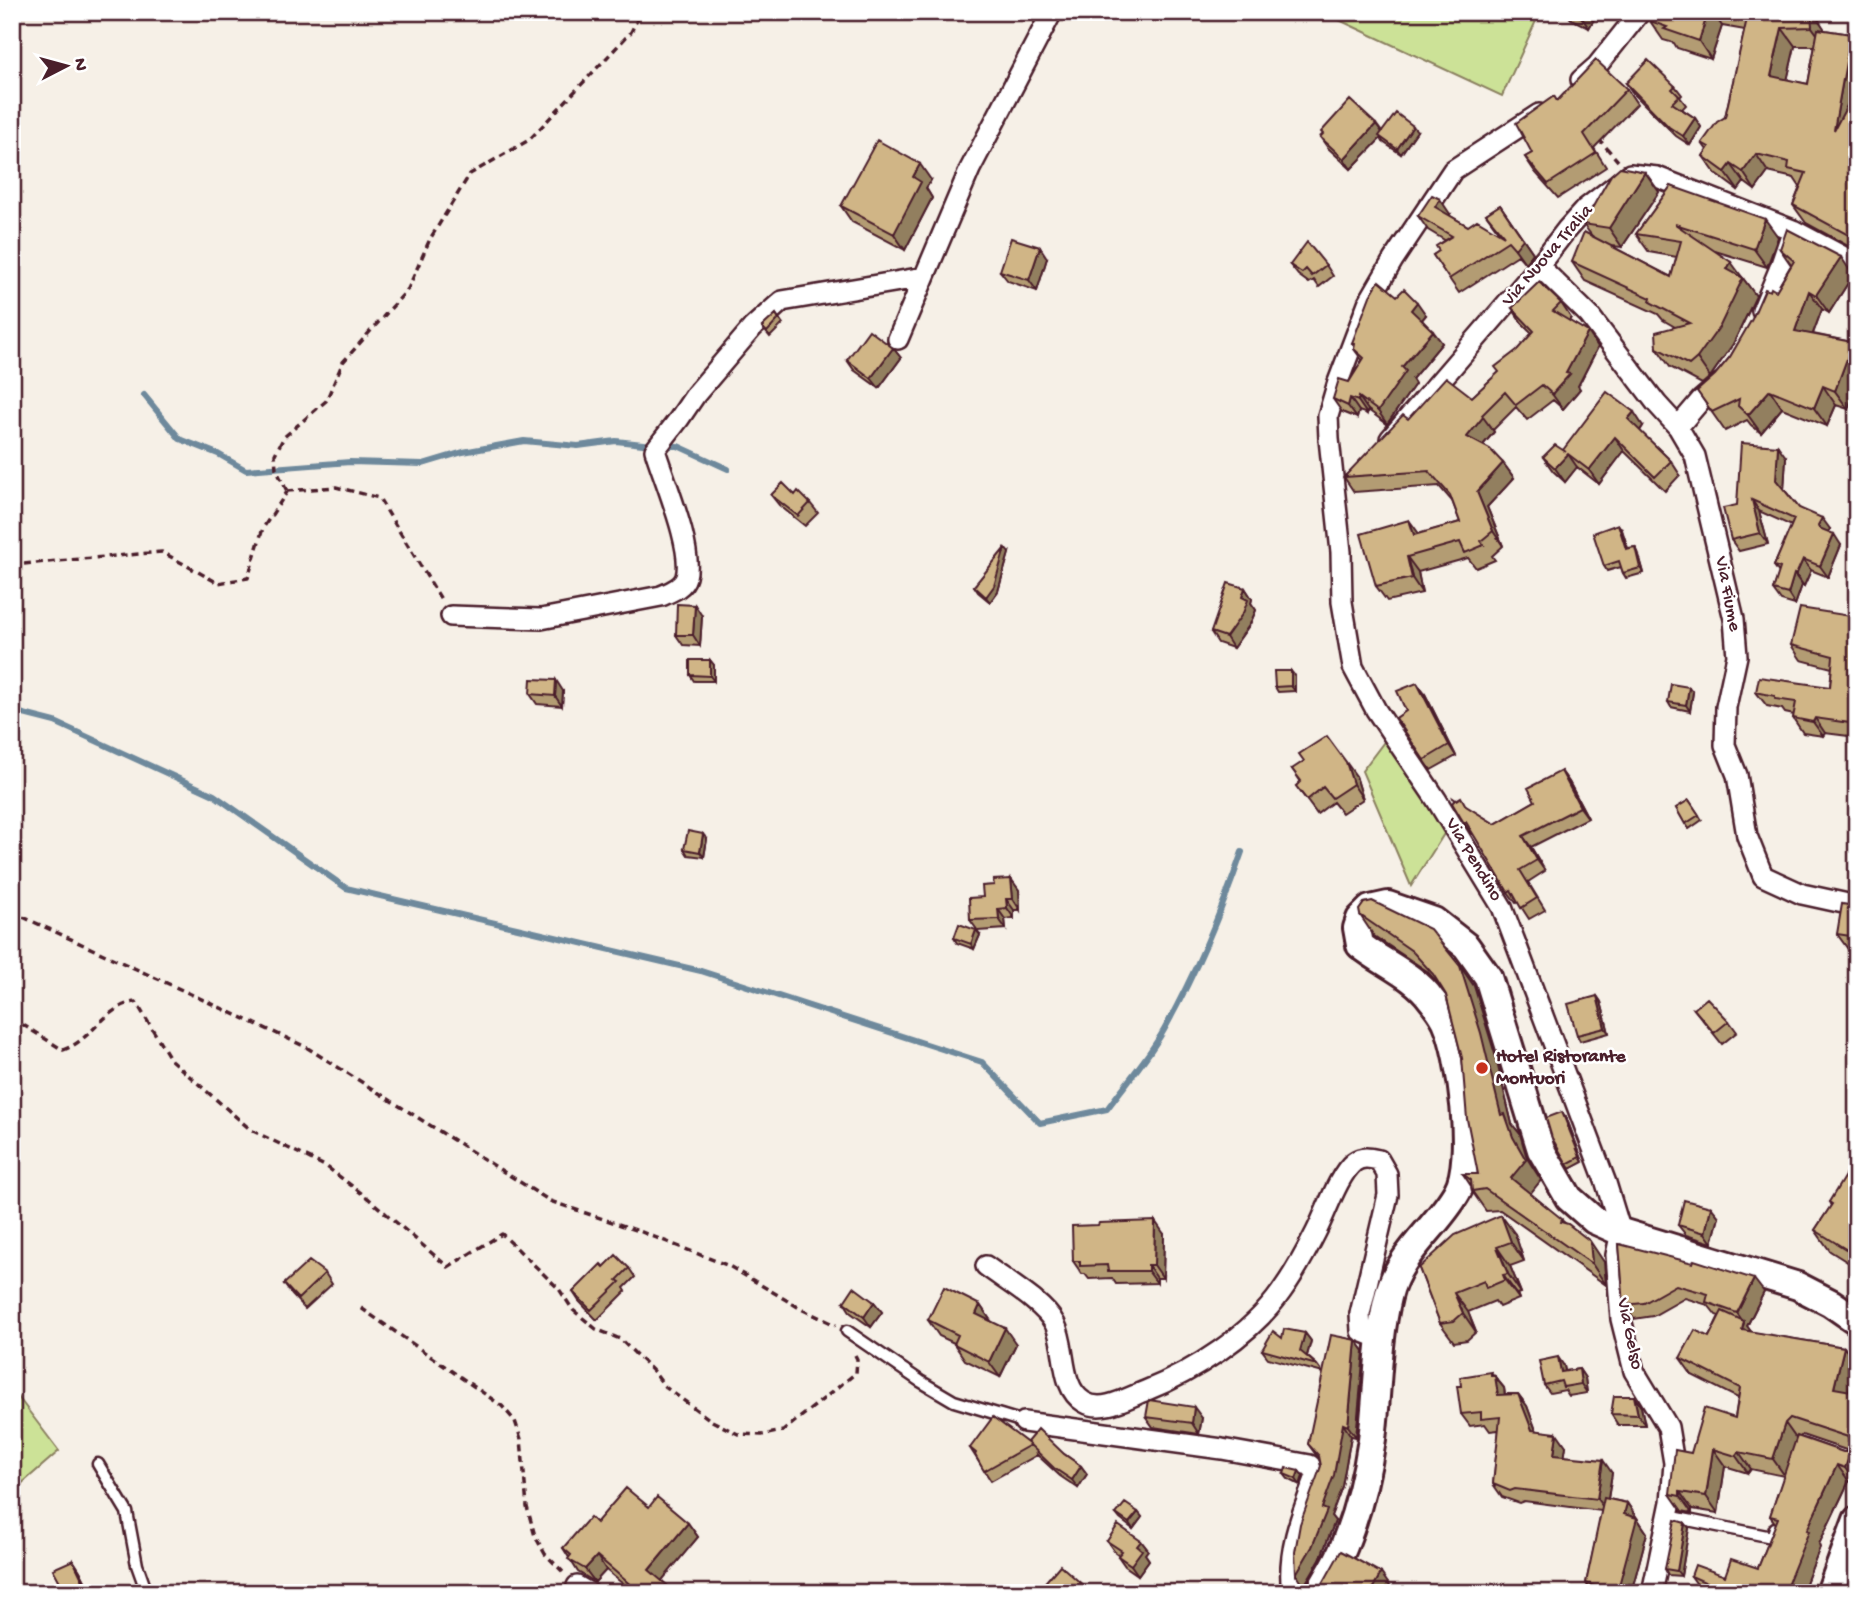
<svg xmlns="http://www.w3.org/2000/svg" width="1869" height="1605" viewBox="0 0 1869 1605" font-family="'Gochi Hand',sans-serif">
<rect width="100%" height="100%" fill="#f6f0e7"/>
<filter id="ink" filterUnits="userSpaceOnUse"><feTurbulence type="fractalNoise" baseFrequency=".0143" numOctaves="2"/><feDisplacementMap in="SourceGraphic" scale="14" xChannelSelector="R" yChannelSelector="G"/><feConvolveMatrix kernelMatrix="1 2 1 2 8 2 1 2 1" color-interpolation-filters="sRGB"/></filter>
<g filter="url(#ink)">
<path fill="#cce297" stroke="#8b8061" stroke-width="2" d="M1322,12H1540L1502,96Z
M1396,726L1454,818L1411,886L1362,771Z
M12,1389L59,1451L12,1492Z"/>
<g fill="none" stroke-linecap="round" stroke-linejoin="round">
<path stroke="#6e899c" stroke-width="6" d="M144,395L180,439L218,454L246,470L350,462L423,464L463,452L524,441L578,446L616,441L652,445
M663,446H678L728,469
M12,711L55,722L214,795L346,888L701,971L982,1062L1040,1123L1107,1109C1126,1083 1148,1058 1164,1030C1195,974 1221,913 1242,852"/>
<g stroke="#4a1f2b" stroke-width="15">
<path id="lane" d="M1857,832V838
M847,1331L920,1381L954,1401L1024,1422
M98,1464L127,1512L137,1565L147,1593
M1668,1516L1772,1537L1775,1528"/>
</g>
<g stroke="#4a1f2b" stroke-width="24">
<path id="street" d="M1581,80L1597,66L1640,12
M1539,114L1453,170L1393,260L1368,303L1338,382L1328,416L1329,439L1341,552L1342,602L1353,667L1376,710L1436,799L1502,907L1606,1183L1621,1232L1616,1255L1621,1319L1634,1371L1668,1427L1674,1463L1671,1502L1652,1593
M1539,266L1589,315L1657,404L1678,427L1695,456L1734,619L1737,656L1726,707L1725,745L1737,775L1747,836L1763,876L1802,894L1857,906
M1762,311L1779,270L1792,232
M898,339L970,169L1052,12
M1678,427L1701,400L1721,383
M1390,439L1533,273L1567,229L1585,209L1630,174L1657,177L1793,230L1857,264
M451,616L541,619L661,596C670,592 683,588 686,577C694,549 664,480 655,450L679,419L696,394L753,327L782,301L924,277
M986,1266C1006,1281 1044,1303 1055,1324C1067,1347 1059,1387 1084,1402C1102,1413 1127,1398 1145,1391C1193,1372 1251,1335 1281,1292C1294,1274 1306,1252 1316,1232C1326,1213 1338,1175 1354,1162C1362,1156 1370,1158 1379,1160L1387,1174L1388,1195L1360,1314L1361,1331L1381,1339
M1024,1422L1222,1449L1310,1465L1317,1474C1302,1513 1286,1551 1292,1593
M577,1586L589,1593"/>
</g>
<g stroke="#4a1f2b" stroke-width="32">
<path id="secondary" d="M1319,1593C1327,1578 1338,1562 1344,1546C1357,1513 1367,1474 1372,1439C1378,1392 1377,1343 1388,1297C1398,1253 1436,1229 1457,1192C1476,1160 1461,1054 1446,1021C1442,1013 1436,1005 1431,999C1414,975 1382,963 1360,945L1357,928L1360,919L1370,909L1388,905L1434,921L1466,946L1488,977L1541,1150L1569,1198L1594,1220L1621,1232L1798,1286L1831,1303L1857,1321
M1830,1593L1857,1520"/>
</g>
<path stroke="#4a1f2b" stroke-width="3.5" stroke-dasharray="7 5" stroke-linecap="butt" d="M1598,138L1618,161
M287,491L276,469L275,454L284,437L326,401L343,362L408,289L430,239L470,174L529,140L631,32L641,12
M287,491L336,487L379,498L442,601
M12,565L162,552L218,583L248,578L263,528L287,492
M12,912L306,1047L550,1201L639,1231L729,1266L803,1310L836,1325
M12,1018L63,1050C91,1041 106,1005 136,1002L171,1060L251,1130L327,1167L369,1199L448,1267L502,1234L559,1289L573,1310L596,1329L620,1339L654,1372L665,1387L712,1421L738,1434L762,1435L783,1431L856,1373L857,1359L855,1355
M361,1308L502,1406L515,1421L521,1439L527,1507L535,1536L545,1554L563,1572"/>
<use href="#lane" stroke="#fff" stroke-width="10"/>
<use href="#street" stroke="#fff" stroke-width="19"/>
<use href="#secondary" stroke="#fff" stroke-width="26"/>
</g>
<path fill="#b39c73" stroke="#4a1f2b" stroke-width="2" fill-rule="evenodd" d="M1566,12H1598L1589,28L1571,19Z
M1653,12H1815L1824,30L1851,34L1857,43V251L1806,223L1793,205L1800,187L1794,178L1768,172L1755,190L1744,182L1738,190L1716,174L1703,156L1707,150L1702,143L1725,117L1745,30L1722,26L1711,59L1677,48L1674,43L1663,40L1650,21ZM1795,46H1815L1808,84L1787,80Z
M1626,83L1675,86L1682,95L1680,97L1686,105L1682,109L1695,118L1701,127L1690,145L1676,136L1633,93Z
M1627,89L1637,104L1594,148L1606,167L1558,198L1535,172L1525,157L1532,153L1557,101Z
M1417,131L1401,154L1383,142L1381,138L1351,169L1328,148L1320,137Z
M1645,172L1659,192L1622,247L1611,246L1671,277L1677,257L1649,252L1636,234L1671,186L1778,237L1767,267L1715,251L1742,277L1756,296L1733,344L1710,377L1702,384L1670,367L1657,348L1675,327L1663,320L1658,314L1585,281L1572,262L1592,236L1583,224Z
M931,180L926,188L932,198L905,250L852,222L841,206Z
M1500,205L1533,253L1525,263L1518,255L1459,293L1433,255L1439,251L1446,241L1428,230L1418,216L1450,214L1449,215L1468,226L1501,235L1486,214Z
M1780,249L1853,275L1829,313L1822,309L1813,334L1857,343V384L1848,409L1836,405L1827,426L1782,408L1761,433L1751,425L1747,420L1725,431L1697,391L1715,375L1730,357L1770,291H1776L1791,265Z
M1047,258L1037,291L1008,281L1000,271Z
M1290,265H1326L1333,276L1319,287L1314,280L1309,283L1298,275Z
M1397,296L1426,315L1422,320L1442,343L1412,379L1415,384L1387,424L1368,410L1367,414L1359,411L1357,418L1342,412L1333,399L1349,382L1362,360L1354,349L1355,346L1352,343Z
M1561,303L1571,318L1569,321L1588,332L1598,347L1578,386L1580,389L1563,409L1553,400L1527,420L1516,407L1493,430L1494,432L1483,445L1503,463L1514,478L1487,507L1503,546L1492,556L1495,560L1476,568L1468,558L1418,572L1422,593L1387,601L1376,586L1419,534L1460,522L1452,501L1439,486L1354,492L1344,477L1408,419L1472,397L1499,372L1532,333L1522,323L1512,308Z
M776,314L783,324L770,337L762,327Z
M893,348L901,358L879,388L854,370L847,360Z
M1643,426L1640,431L1671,461L1680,475L1665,491L1624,451L1599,484L1577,467L1565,482L1553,471L1543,457Z
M1786,457L1784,489L1799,508L1830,529L1828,532L1841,545L1828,577L1811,570L1804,586L1802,585L1795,605L1781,601L1773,590L1779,573L1774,566L1792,526L1759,511L1768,544L1739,551L1731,540L1737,505Z
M771,495H795L810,503L818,513L805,526L779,505Z
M1622,530L1628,548L1635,547L1638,552L1644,573L1626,578L1623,573L1621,567L1607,571L1604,566Z
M1009,553L998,591L990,602L978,592L974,586Z
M1245,588L1252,599L1251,603L1256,610L1250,624L1233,648L1218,643L1211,632Z
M702,616L700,646L683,645L676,635Z
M1857,617V737L1825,733L1823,736L1803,733L1793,718L1794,715L1785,713L1782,709L1767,706L1756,692L1830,687L1832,668L1801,660L1791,645Z
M710,660L714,665V681H694L690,675Z
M1295,676V691L1278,692L1275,687Z
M563,691L562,706L537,704L530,694Z
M1693,692L1690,711L1671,707L1668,702Z
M1425,694L1456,756L1431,770L1396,718L1406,711Z
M1292,769L1356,776L1363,799L1342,813L1333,802L1317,814L1296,786L1301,782Z
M1561,771L1569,782L1588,818L1531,847L1545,871L1528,882L1545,910L1529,919L1518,902L1516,903L1508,892L1474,834H1472L1464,823L1468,808L1495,824L1535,801Z
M1689,800L1702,820L1689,829L1676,808Z
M707,839L704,857L688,855L684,849Z
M1011,879L1019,890L1020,910H1014V918L1005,919L1006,929L978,931L970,920L983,897L994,885Z
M1857,902V951L1848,949L1837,934Z
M1360,915L1474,986L1495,1054L1512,1124L1520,1134L1527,1158L1541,1180L1530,1193L1565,1223L1604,1262L1606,1285L1500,1210L1486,1211L1472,1191L1471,1186L1463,1174H1478L1462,1058L1446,995L1443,989L1427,971L1374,936Z
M980,935L974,949L957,943L954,938Z
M1597,996L1601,1002L1609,1033L1580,1041L1577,1035Z
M1694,1009L1729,1021L1737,1032L1722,1044Z
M1566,1117L1583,1162L1570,1169L1567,1164Z
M1857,1177V1268L1830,1251L1815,1230L1831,1206L1829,1202Z
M1711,1207L1719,1217L1712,1243L1686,1235L1678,1225Z
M1164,1234L1163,1278H1157V1283L1116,1284L1112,1278L1089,1279L1085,1274H1082L1073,1261Z
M1515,1234L1524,1261L1510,1266L1521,1293L1517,1294L1519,1299L1499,1307L1495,1301L1468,1312L1476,1332L1467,1340L1454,1342L1440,1323L1419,1268Z
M1619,1244L1764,1292L1747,1326L1751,1332L1844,1347L1856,1364L1849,1390L1857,1392V1453H1856L1857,1484L1849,1481L1819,1544L1820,1547L1802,1593H1703L1691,1576H1725L1758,1568L1776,1524L1770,1516L1784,1476L1751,1469L1748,1473L1725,1466L1718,1513L1692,1509V1513L1682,1511L1670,1494L1691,1453L1735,1418L1738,1398L1692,1375L1680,1358L1709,1337L1719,1316L1716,1315L1708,1305L1685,1298L1653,1316L1634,1319L1624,1305ZM1802,1435L1849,1451L1848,1452H1843L1800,1437Z
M604,1267L629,1268L635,1277L624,1288L626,1291L597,1320L579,1301L573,1292Z
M325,1273L332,1284L305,1309L292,1295L284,1284Z
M844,1302H874L882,1312L871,1327L851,1313Z
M980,1305L991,1321L1016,1344L1000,1377L965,1360L954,1344V1343L939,1336L928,1320Z
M1305,1333L1311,1341L1307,1356L1317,1365L1323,1373L1268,1358L1262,1350L1282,1338Z
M1356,1340L1364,1351L1356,1437L1351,1436L1342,1486L1331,1516L1335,1521L1320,1559L1304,1586L1296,1574L1321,1466L1319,1459L1308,1444Z
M1564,1366L1565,1371L1579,1369L1585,1378L1587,1393L1569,1396L1565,1390L1550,1393L1544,1385Z
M1494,1376L1504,1388L1505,1394H1518L1527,1406L1536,1430L1566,1446L1564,1456L1612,1473L1608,1499L1627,1503L1647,1533L1631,1593H1592L1586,1583L1602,1511L1524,1501L1519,1503L1502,1497L1493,1484L1499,1430L1490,1431L1485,1424L1470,1426L1461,1414V1386Z
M1634,1396L1641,1407L1645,1425H1618L1611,1414Z
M1146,1417L1202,1418L1199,1434L1153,1427Z
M1028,1443L1064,1454L1081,1466L1087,1474L1078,1488L1060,1476L1035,1453L1037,1455L991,1481L970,1448Z
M1299,1471L1303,1476L1300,1485L1288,1479L1284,1474Z
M649,1507L688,1523L698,1537L661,1580L676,1593H634L606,1570L595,1582L578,1572L563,1548L596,1523Z
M1138,1512L1142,1517L1133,1529L1120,1519L1116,1514Z
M1685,1523L1689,1528L1681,1576L1668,1575L1665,1569Z
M1107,1541H1141L1148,1550L1145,1554L1149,1560L1138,1575L1125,1566L1118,1556L1119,1555L1114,1551Z
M73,1560L80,1571L91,1593H66Z
M1322,1585L1392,1589L1390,1593H1327Z"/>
<path fill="#927f5e" stroke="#4a1f2b" stroke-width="2" d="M1585,12H1598L1589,28L1582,18Z
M1708,12H1712L1722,26L1711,59L1699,41Z
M1807,12H1815L1817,15V18L1824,28L1825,45L1812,27Z
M1782,28L1795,46L1784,94L1771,76Z
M1851,34L1857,43V91L1834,130Z
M1695,118L1701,127L1690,145L1683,136Z
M1376,124L1384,135L1351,169L1344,159Z
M1413,126L1417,131L1401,154L1397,149Z
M1756,154L1768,172L1755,190L1743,172Z
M920,164L931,180L926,188L932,198L905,250L894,234L913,177Z
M1731,164L1744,182L1738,190L1725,172Z
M1645,172L1659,192L1622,247L1609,228Z
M1440,199L1450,214L1445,221L1435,207Z
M1500,205L1533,253L1525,263L1515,249Z
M1765,219L1778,237L1767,267L1754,249Z
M1857,230V243L1852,237Z
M1040,247L1047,258L1037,291L1029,280Z
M1841,257L1853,275L1829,313L1816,295Z
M1731,262L1756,296L1733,344L1710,377L1697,358L1727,269Z
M1809,291L1822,309L1807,349L1795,331Z
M1417,302L1426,315L1420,322L1411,310Z
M1433,331L1442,343L1412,379L1415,384L1387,424L1378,411L1402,367Z
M1588,332L1598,347L1578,386L1580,389L1563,409L1552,394L1566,373Z
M893,348L901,358L879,388L871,378Z
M1848,356L1857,369V384L1848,409L1835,391Z
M1823,386L1836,405L1827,426L1814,408Z
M1770,390L1782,408L1761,433L1748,415Z
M1359,397L1368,410L1367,414L1358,401Z
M1350,398L1359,411L1357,418L1348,406Z
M1634,412L1643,426L1638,433L1628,419Z
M1483,417L1494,432L1477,452L1467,437Z
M1615,437L1624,451L1599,484L1589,470Z
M1778,446L1786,457L1784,491L1776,480Z
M1568,454L1577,467L1565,482L1555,468Z
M1503,463L1514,478L1487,507L1503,546L1493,531L1477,492Z
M1752,500L1759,511L1768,544L1760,533Z
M1822,518L1830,529L1825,536L1818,525Z
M1409,520L1420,535H1414Z
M1618,524L1622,530L1629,554L1626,549Z
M1834,534L1841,545L1828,577L1820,566Z
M1635,547L1638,552L1644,573L1640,568Z
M1005,548L1009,553L998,591L990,602L986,597Z
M1407,557L1418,572L1422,593L1412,578Z
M1803,559L1811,570L1804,586L1796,575Z
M1794,574L1802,585L1795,605L1788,594Z
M1245,588L1252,599L1251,603L1256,610L1250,624L1233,648L1226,637Z
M695,605L702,616L700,646L693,635Z
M710,660L714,665V681L710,676Z
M1291,671L1295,676V691L1291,686Z
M556,680L563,691L562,706L555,696Z
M1417,683L1425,694L1456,756L1449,745Z
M1689,687L1693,692L1690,711L1686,705Z
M1815,718L1825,733L1823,736L1813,722Z
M1346,762L1356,776L1363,799L1353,784Z
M1561,771L1569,782L1588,818L1580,807Z
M703,834L707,839L704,857L700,852Z
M1523,836L1531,847L1545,871L1537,860Z
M1011,879L1019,890L1020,910L1013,899Z
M1006,899L1014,910V918L1007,908Z
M998,909L1005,919L1006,929L999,919Z
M976,930L980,935L974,949L971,944Z
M1460,966L1474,986L1495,1054L1512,1124L1520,1134L1527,1158L1541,1180L1526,1199L1511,1178Z
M1597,996L1601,1002L1609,1033L1605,1028Z
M1562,1112L1566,1117L1583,1162L1580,1157Z
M1711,1207L1719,1217L1712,1243L1705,1233Z
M1501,1215L1515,1234L1524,1261L1511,1242Z
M1155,1221L1164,1234L1163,1278L1154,1265Z
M1590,1241L1604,1262L1606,1285L1592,1264Z
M1497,1247L1510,1266L1521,1293L1508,1274Z
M1148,1265L1157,1278V1283L1148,1271Z
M1503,1275L1517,1294L1519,1299L1505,1280Z
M1754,1279L1764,1292L1747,1326L1756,1338L1742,1330L1744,1323L1737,1313Z
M1454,1293L1468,1312L1476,1332L1463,1313Z
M874,1302L882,1312L871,1327L864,1317Z
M980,1305L991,1321L987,1329L976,1314Z
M1005,1328L1016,1344L1000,1377L989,1362Z
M1305,1333L1311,1341L1306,1359L1300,1351Z
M1356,1340L1364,1351L1356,1437L1348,1426Z
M1844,1347L1856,1364L1845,1405L1834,1388Z
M1558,1357L1564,1366L1567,1381L1561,1372Z
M1579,1369L1585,1378L1587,1393L1581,1384Z
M1491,1372L1504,1388L1506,1407L1498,1395Z
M1518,1394L1527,1406L1540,1442L1532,1430Z
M1634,1396L1641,1407L1645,1425L1638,1415Z
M1194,1407L1202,1418L1199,1434L1192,1423Z
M1785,1423L1797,1440L1785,1476L1773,1459Z
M1343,1424L1351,1436L1342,1486L1331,1516L1335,1521L1320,1559L1304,1586L1296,1574L1322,1508Z
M1557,1433L1566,1446L1563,1467L1554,1455Z
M1855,1438L1857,1441V1452L1852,1446Z
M1852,1448L1857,1454V1484L1845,1468Z
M1713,1449L1725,1466L1718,1513L1706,1496Z
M1739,1452L1751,1469L1748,1473L1736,1456Z
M1603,1460L1612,1473L1606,1511L1597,1499Z
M1837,1465L1849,1481L1819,1544L1820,1547L1802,1593H1784L1807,1530Z
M1081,1466L1087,1474L1078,1488L1072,1480Z
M1299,1471L1303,1476L1300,1485L1296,1479Z
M1680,1492L1692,1509V1513L1680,1496Z
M1627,1503L1647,1533L1631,1593H1617L1624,1514Z
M1138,1512L1142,1517L1133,1529L1129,1523Z
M688,1523L698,1537L659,1584L649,1570Z
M1685,1523L1689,1528L1681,1576L1677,1571Z
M1141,1541L1148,1550L1145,1554L1149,1560L1138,1575L1131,1565L1137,1546Z
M597,1556L606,1570L595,1582L585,1569Z
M73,1560L80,1571L91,1593L85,1585Z
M1381,1573L1392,1589L1390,1593H1370Z"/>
<path fill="#d0b586" stroke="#4a1f2b" stroke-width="2" d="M1571,12H1585L1582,18Z
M1653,12H1708L1699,41L1664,29L1667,27L1650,21Z
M1736,12H1811L1812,27L1782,28L1771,76L1808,84L1818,29L1851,34L1834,130L1857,87V230L1852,237L1793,205L1806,173L1788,169L1789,162L1756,154L1743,172L1731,164L1725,172L1703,156L1709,147L1702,143L1717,122L1725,117L1748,14Z
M1596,60L1627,89L1584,134L1596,153L1548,184L1525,157L1532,153L1516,123L1554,96L1557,101Z
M1648,60L1675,86L1672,89L1679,96L1672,103L1695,118L1683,136L1669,127L1626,83Z
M1350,100L1376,124L1344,159L1320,137L1323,134L1321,132Z
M1396,113L1413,126L1397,149L1379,136Z
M877,140L920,164L913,177L921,182L894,234L841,206Z
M1620,167L1645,172L1609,228L1583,224L1611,175Z
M1671,186L1765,219L1754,249L1675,224L1731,262L1727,269L1743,278L1720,326L1697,358L1689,365L1657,348L1656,332L1690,323L1650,302L1651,298L1572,262L1584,232L1671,277L1681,241L1636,234Z
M1432,195L1440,199L1435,207L1468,226L1477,220L1504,236L1486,214L1500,205L1523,239L1515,249L1508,241L1449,279L1433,255L1439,251L1436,246L1452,236L1418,216Z
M1787,229L1841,257L1816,295L1809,291L1795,331L1857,343V359L1848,356L1835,391L1823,386L1814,408L1770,390L1748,415L1738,406L1739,399L1712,412L1697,391L1715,375L1730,357L1752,319L1765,289L1770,291L1771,288L1776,291L1794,261L1780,249Z
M1011,238L1040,247L1029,280L1000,271Z
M1307,242L1326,265L1312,276L1306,269L1302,273L1290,265Z
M1379,281L1397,296L1404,289L1417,302L1411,310L1433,331L1402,367L1406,371L1378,411L1359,397L1358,401L1350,398L1348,406L1333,399L1339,379L1349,382L1364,358L1354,349L1355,344L1352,343L1370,296Z
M1539,282L1561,303L1553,311L1588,332L1566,373L1570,374L1552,394L1542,385L1516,405L1505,392L1482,415L1483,417L1467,437L1490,449L1503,463L1477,492L1493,531L1481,541L1484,545L1465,553L1460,542L1407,557L1412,578L1376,586L1361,534L1409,520L1414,535L1460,522L1450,495L1429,471L1344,477L1403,415L1408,419L1446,377L1472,397L1499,372L1495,367L1517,350L1534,331L1512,308Z
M776,314L779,319L767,332L762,327Z
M869,330L893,348L871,378L847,360Z
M1607,392L1634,412L1628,419L1671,461L1655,477L1615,437L1589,470L1568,454L1555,468L1543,457L1555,445L1566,452L1563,450Z
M1741,443L1778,446L1776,480L1799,508L1822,518L1818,525L1819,528L1834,534L1820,566L1803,559L1796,575L1794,574L1788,594L1773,590L1780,568L1774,566L1794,519L1752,500L1760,533L1731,540L1723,508L1737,505Z
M783,483L795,495L798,491L810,503L798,516L771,495Z
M1618,524L1626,549L1635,547L1640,568L1623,573L1619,561L1604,566L1593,533Z
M1005,548L994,586L986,597L974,586Z
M1228,583L1245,588L1242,597L1248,600L1243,613L1226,637L1211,632Z
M677,604L695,605L693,635H676Z
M1800,608L1857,617V724L1815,718L1813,722L1793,718L1796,702L1775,699V696L1756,692L1759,677L1830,687L1833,656L1791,645Z
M690,660H710V676L690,675Z
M1274,671H1291V686L1275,687Z
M531,679L556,680L555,696L530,694Z
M1417,683L1449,745L1424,760L1396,718L1406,711L1397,691Z
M1671,684L1689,687L1686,705L1668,702Z
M1327,736L1346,762L1353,784L1332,798L1323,787L1307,800L1296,786L1301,781L1292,769L1304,761L1299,754Z
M1561,771L1580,807L1523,836L1537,860L1520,870L1537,898L1521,908L1511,890L1508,892L1466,822L1464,823L1452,803L1454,801L1453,798L1456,800L1461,797L1466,806L1495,824L1535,801L1528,788Z
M1689,800L1699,815L1685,824L1676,808Z
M688,831L703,834L700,852L684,849Z
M1011,879L1013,899H1006L1007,908L998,909L999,919L970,920L969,898L983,897L982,886L994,885L993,880Z
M1372,901L1430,929L1460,966L1481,1033L1501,1115L1505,1114L1513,1137L1526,1160L1511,1178L1562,1219L1561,1222L1568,1224L1590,1241L1592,1264L1485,1189L1472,1191L1471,1180L1463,1174H1478L1467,1119L1462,1058L1446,995L1433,974L1412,951L1360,915L1359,910L1364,903Z
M1856,902H1857V937L1837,934L1842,904L1855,906Z
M959,924L976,930L971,944L954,938Z
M1597,996L1605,1028L1577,1035L1568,1004Z
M1707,998L1729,1021L1714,1033L1694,1009Z
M1562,1112L1580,1157L1567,1164L1552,1138L1546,1118Z
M1846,1174L1857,1177V1256L1815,1230L1832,1204L1829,1202Z
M1684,1200L1711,1207L1705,1233L1678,1225Z
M1501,1215L1511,1242L1497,1247L1508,1274L1503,1275L1505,1280L1486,1288L1484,1281L1454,1293L1463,1313L1454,1321L1440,1323L1419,1268L1455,1235Z
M1155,1221L1154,1265H1148V1271H1108L1107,1265L1080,1266V1261H1073L1072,1226L1098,1225L1099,1223Z
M1619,1244L1693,1263L1694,1260L1754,1279L1737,1313L1706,1302L1708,1294L1676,1285L1644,1303L1624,1305Z
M616,1255L629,1268L617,1280L620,1282L591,1310L573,1292L601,1264L604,1267Z
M309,1261L325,1273L298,1299L284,1284Z
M854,1287L874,1302L864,1317L844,1302Z
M944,1287L980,1305L976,1314L1005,1328L989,1362L954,1344L958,1335L928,1320Z
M1722,1311L1744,1321L1742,1330L1844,1347L1834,1388L1857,1392V1439L1855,1438L1852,1446L1851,1440L1848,1437L1790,1418L1785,1423L1773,1459L1739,1452L1736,1456L1713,1449L1706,1496L1680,1492V1496L1670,1494L1675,1450L1691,1453L1704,1408L1735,1418L1740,1388L1680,1358L1695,1330L1709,1337Z
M1284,1329L1305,1333L1300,1351L1317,1365L1262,1350L1273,1331L1282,1338Z
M1331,1335L1356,1340L1348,1426L1343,1424L1334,1475L1322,1508L1327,1510L1312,1547L1296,1574L1295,1552L1300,1524L1321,1466L1319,1456L1308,1444Z
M1558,1357L1561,1372L1579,1369L1581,1384L1563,1387L1561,1381L1544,1385L1539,1361Z
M1491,1372V1376H1495L1498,1395L1518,1394L1532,1430L1557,1433L1554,1455L1603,1460L1597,1499L1515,1489L1510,1491L1493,1484L1500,1417L1481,1419V1412L1461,1414L1457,1386H1461L1460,1377Z
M1614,1396H1634L1638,1415L1611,1414Z
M1149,1400L1194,1407L1192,1423L1146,1417Z
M993,1417L1030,1445L984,1471L975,1455L976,1453L970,1448Z
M1038,1429L1064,1454L1081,1466L1072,1480L1054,1468L1027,1442Z
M1797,1436L1843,1452H1848L1852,1448L1845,1468L1837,1465L1807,1530L1809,1531L1784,1593H1722L1723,1590L1691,1576L1695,1565L1725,1576L1731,1559L1758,1568L1778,1518L1770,1516Z
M1286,1468L1299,1471L1296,1479L1284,1474Z
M626,1488L649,1507L657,1497L688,1523L649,1570L676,1593H640L597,1556L585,1569L571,1561L568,1559L571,1555L563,1548L590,1517L596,1523Z
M1604,1498L1627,1503L1624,1514L1637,1518L1617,1593H1613L1586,1583Z
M1125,1503L1138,1512L1129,1523L1116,1514Z
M1675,1520L1685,1523L1677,1571L1665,1569Z
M1118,1525L1141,1541L1137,1546L1142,1550L1131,1565L1118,1556L1122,1551L1107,1541Z
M1341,1551L1381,1573L1370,1593H1336L1322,1585Z
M73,1560L85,1585L71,1593H66L53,1569Z
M1060,1565L1092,1593H1047L1041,1587Z"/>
</g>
<circle fill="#c8321e" stroke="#fff" stroke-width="2.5" cx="1482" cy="1068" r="7"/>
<g text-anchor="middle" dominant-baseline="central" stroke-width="5" stroke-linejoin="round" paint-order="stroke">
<g font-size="19" fill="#4a1f2b" stroke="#fff">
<text transform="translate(1548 256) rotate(-49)">Via Nuova Tralia</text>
<text transform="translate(1727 594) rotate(79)">Via Fiume</text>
<text transform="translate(1473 860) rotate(59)">Via Pendino</text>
<text transform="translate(1629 1334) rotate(78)">Via Gelso</text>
</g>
<g font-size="19" font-weight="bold" fill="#4a1f2b" stroke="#fff" text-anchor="start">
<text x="1496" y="1057">Hotel Ristorante<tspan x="1496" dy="22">Montuori</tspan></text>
</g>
</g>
<rect width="1869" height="1605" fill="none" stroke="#fff" stroke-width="42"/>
<rect x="21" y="21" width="1827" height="1563" fill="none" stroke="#4a1f2b" stroke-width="2.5" filter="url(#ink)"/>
<g transform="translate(66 66) rotate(84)" stroke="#ffffff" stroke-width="5" paint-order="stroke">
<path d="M0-5L12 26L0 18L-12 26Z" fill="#4a1f2b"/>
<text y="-10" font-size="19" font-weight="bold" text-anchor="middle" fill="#4a1f2b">N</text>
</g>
</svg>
